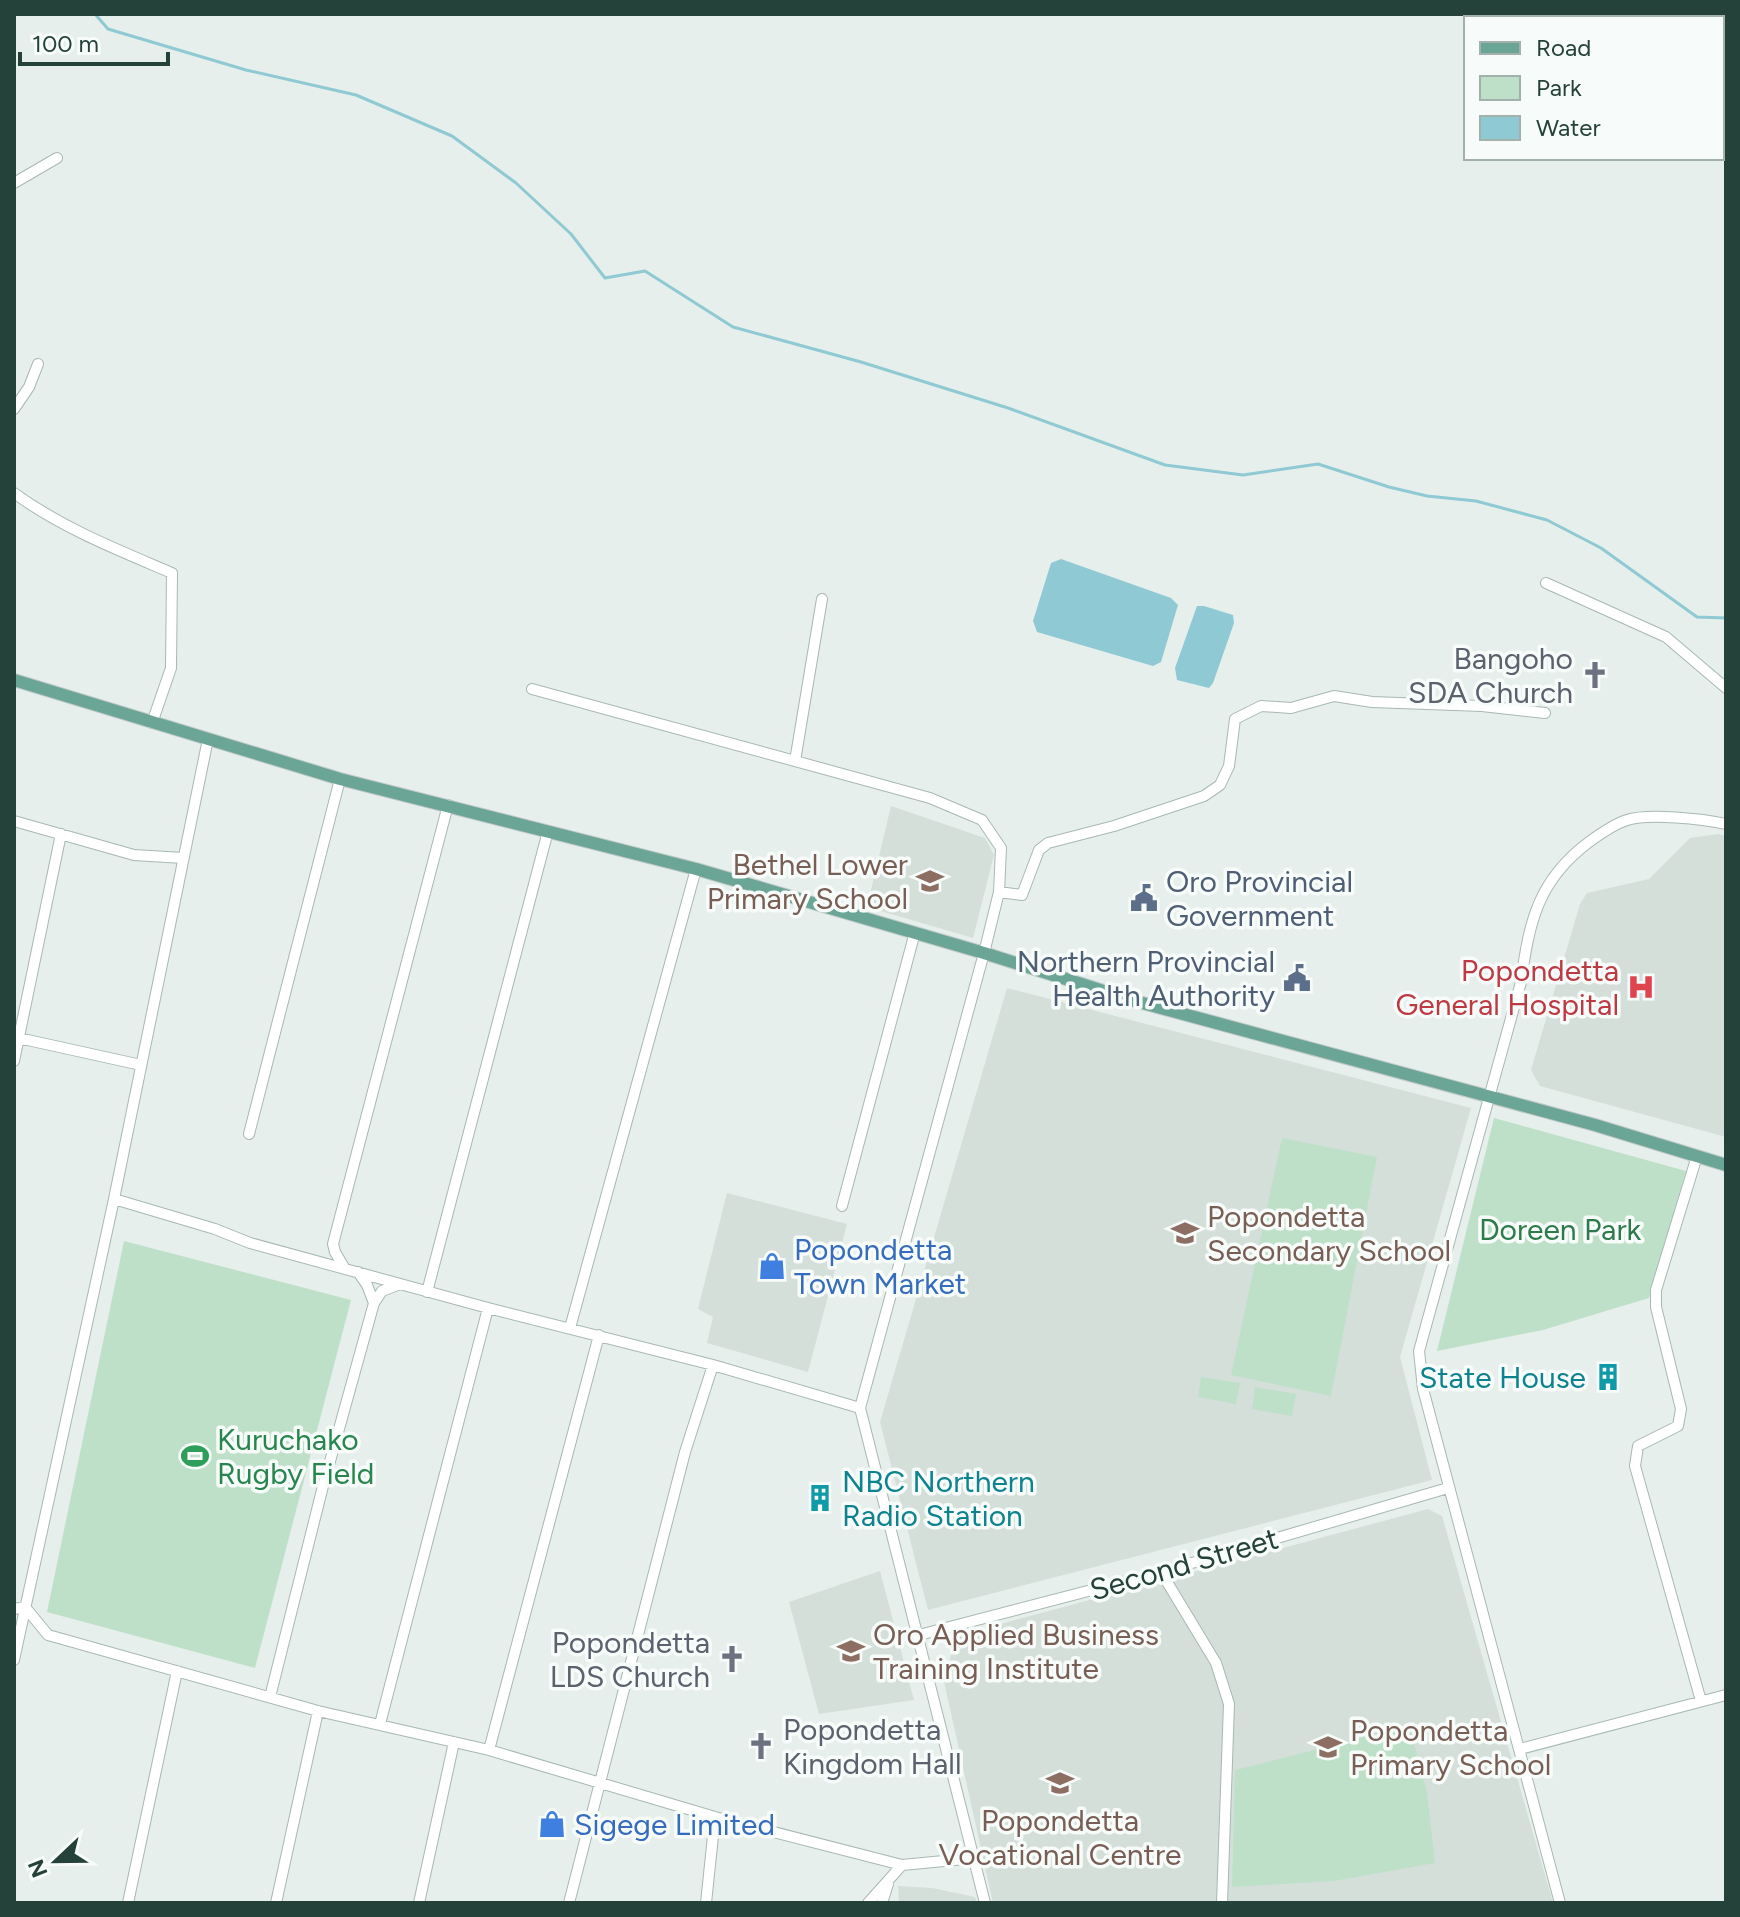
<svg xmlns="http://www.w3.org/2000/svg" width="1740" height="1917" viewBox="0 0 1740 1917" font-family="Figtree,sans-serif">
<rect width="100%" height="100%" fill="#e6efeb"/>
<path fill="#d4dfda" d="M891,806L985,838L994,855L973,938L867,907Z
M1718,834L1726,836V1137L1540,1086L1531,1070L1580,904L1587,893L1649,879L1690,838Z
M1007,988L1471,1108L1400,1357L1432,1480L928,1610L880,1422Z
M727,1193L847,1224L808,1372L707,1343L713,1317L698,1309Z
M1428,1509L1442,1516L1553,1903H993L943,1677L959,1635Z
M880,1571L914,1700L819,1714L789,1602Z
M898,1886L932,1888L975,1897L977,1903H899Z"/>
<path fill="#bfe0c8" d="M1494,1118L1686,1171L1649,1298L1543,1330L1437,1351Z
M1282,1138L1377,1157L1331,1396L1231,1375Z
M124,1241L351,1300L255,1668L47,1612Z
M1201,1377L1240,1383L1236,1404L1198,1397Z
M1255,1387L1296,1394L1292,1416L1252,1409Z
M1409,1726L1427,1792L1435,1863L1334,1881L1232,1887L1235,1770Z"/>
<path fill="#8ec9d4" d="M1061,559L1171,598L1178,605L1161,662L1153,666L1037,632L1033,621L1051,563Z
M1197,606H1204L1233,615L1234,623L1213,683L1209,688L1177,680L1175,668Z"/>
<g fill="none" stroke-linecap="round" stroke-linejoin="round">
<path stroke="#8ec9d4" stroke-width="3" d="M95,14L108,29L246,70L356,95L452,136L516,183L571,234L605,278L645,271L733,327L861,362L1008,408L1165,465L1243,475L1318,464L1389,487L1427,496L1476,501L1547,520L1601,548L1697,617L1726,618"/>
<g stroke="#a8b8b2" stroke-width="12">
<path id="minor" d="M14,183L57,158
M14,409L29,387L38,364
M14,493C62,528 118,550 172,573L171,668L152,723
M1546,583L1666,637L1726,688
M532,689L930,798L982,820L1001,848L999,892L984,953L860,1408L985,1903
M795,761L822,599
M14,821L134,855L183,858
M999,892L1022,895L1039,850L1048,843L1114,826L1204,796L1220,785L1229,766L1235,719L1261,706L1291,708L1334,696L1372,702L1482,706L1545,713
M14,1037L141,1065
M14,1061L61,834
M249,1134L340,779
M1697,1156L1656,1290V1307L1681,1409L1678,1426L1638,1446L1635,1466L1701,1701
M114,1199L215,1229L250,1243L488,1308L713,1365L860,1408
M842,1206L915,932
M345,1269L335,1252L333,1244L448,805
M427,1292L548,831
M374,1303L382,1291L400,1284
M570,1328L696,869
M1161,1572L1216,1663L1229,1704L1222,1903
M14,1609L25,1607L48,1635L318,1711L489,1750L715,1817L902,1865L975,1858
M919,1635L1161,1572L1448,1488
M14,1660L114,1199L208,739
M270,1697L322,1490L374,1303L367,1285L358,1272
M380,1724L488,1308
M1520,1749L1726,1695
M489,1750L599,1335
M128,1903L177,1671
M276,1903L318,1711
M419,1903L454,1742
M569,1903L685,1452L713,1365
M706,1903L715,1817
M868,1903L902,1865
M882,1903L888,1884
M1560,1903L1423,1389L1419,1351L1521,982C1529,922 1538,880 1589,842C1600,834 1614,824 1627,820C1648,813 1703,819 1726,824"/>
</g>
<g stroke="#c2cac8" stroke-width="14">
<path id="major" d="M14,680L340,779L696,869L984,953L1135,1001L1595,1125L1726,1165"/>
</g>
<use href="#minor" stroke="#fff" stroke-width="10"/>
<use href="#major" stroke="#6aa596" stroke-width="12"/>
</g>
<defs>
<g id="church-bare" transform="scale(2.16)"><path d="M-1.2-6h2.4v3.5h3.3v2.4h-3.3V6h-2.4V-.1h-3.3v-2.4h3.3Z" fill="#6b7280" stroke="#f7fbf9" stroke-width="2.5" paint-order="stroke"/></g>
<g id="school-bare" transform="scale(2.16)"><path d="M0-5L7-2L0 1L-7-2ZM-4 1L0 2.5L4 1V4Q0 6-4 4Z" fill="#8d6e63" stroke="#f7fbf9" stroke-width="2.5" paint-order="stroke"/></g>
<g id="civic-bare" transform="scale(2.16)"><path d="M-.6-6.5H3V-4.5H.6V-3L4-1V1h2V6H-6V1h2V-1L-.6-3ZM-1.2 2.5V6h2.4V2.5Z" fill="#5c6f8a" stroke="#f7fbf9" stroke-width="2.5" paint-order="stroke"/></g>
<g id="hospital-bare" transform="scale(2.16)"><path d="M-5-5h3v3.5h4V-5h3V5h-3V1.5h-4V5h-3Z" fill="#e0444e" stroke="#f7fbf9" stroke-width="2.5" paint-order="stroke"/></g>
<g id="shop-bare" transform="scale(2.16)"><path d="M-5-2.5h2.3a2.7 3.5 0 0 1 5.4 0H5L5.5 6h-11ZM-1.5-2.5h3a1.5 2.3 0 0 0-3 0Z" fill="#3f7fe0" stroke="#f7fbf9" stroke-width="2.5" paint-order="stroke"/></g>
<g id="building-bare" transform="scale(2.16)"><path d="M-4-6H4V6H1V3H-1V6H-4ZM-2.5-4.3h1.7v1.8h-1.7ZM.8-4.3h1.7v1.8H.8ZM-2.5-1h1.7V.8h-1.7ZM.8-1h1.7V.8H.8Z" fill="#0f9aa8" stroke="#f7fbf9" stroke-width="2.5" paint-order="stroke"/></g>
<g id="stadium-bare" transform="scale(2.16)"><path d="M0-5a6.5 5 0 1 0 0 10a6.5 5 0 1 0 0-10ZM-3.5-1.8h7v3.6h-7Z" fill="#2e9e5b" stroke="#f7fbf9" stroke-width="2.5" paint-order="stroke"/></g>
<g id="university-bare" transform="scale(2.16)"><path d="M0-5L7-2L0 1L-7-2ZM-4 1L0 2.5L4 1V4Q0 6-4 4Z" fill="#8d6e63" stroke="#f7fbf9" stroke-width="2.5" paint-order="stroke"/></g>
</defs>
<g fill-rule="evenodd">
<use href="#church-bare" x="1595" y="675"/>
<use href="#school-bare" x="930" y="881"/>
<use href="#civic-bare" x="1144" y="898"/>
<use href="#civic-bare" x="1297" y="978"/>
<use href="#hospital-bare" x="1641" y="987"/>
<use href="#school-bare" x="1185" y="1233"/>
<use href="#shop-bare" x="772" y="1266"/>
<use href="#building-bare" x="1608" y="1377"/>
<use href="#stadium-bare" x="195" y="1456"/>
<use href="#building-bare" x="820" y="1498"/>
<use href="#university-bare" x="851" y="1651"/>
<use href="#church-bare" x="732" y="1659"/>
<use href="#church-bare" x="761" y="1746"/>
<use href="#school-bare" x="1328" y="1747"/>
<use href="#school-bare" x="1060" y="1783"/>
<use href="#shop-bare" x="552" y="1824"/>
</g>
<g text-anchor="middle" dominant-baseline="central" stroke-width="7" stroke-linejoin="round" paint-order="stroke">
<g font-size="30" fill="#5b616d" stroke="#f7fbf9" text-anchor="end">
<text x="1573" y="658">Bangoho<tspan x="1573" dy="34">SDA Church</tspan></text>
<text x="710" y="1642">Popondetta<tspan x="710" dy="34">LDS Church</tspan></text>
<text x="783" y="1729" text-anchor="start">Popondetta<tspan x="783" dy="34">Kingdom Hall</tspan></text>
</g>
<g font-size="30" fill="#785e54" stroke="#f7fbf9" text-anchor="start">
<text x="908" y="864" text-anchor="end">Bethel Lower<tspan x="908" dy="34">Primary School</tspan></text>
<text x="1207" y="1216">Popondetta<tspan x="1207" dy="34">Secondary School</tspan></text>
<text x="873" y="1634">Oro Applied Business<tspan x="873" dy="34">Training Institute</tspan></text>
<text x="1350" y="1730">Popondetta<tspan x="1350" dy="34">Primary School</tspan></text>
<text x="1060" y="1820" text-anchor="middle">Popondetta<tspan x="1060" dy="34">Vocational Centre</tspan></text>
</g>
<g font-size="30" fill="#4e5e75" stroke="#f7fbf9" text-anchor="start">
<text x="1166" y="881">Oro Provincial<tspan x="1166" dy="34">Government</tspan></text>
<text x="1275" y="961" text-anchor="end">Northern Provincial<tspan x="1275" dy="34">Health Authority</tspan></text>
</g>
<g font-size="30" fill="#be3a42" stroke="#f7fbf9" text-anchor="end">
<text x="1619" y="970">Popondetta<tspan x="1619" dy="34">General Hospital</tspan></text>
</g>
<g font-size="30" fill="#2d7a4b" stroke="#f7fbf9">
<text x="1560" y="1229">Doreen Park</text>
</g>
<g font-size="30" fill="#366cbe" stroke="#f7fbf9" text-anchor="start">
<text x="794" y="1249">Popondetta<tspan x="794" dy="34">Town Market</tspan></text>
<text x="574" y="1824">Sigege Limited</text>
</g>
<g font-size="30" fill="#0d838f" stroke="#f7fbf9" text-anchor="end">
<text x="1586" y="1377">State House</text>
<text x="842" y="1481" text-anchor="start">NBC Northern<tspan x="842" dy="34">Radio Station</tspan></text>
</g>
<g font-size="30" fill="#27864d" stroke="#f7fbf9" text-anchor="start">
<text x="217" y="1439">Kuruchako<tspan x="217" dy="34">Rugby Field</tspan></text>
</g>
<g font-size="30" fill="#24423a" stroke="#f7fbf9">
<text transform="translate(1184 1564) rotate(-16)">Second Street</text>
</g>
</g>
<rect width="1740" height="1917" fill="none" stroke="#24423a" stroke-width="32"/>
<rect x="1464" y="16" width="260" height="144" fill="#f7fbf9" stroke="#a3b1ad" stroke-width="2"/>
<rect x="1480" y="42" width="40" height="12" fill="#6aa596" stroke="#a3b1ad" stroke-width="2"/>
<text x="1536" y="56" font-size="24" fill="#24423a">Road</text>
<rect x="1480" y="76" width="40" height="24" fill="#bfe0c8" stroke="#a3b1ad" stroke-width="2"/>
<text x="1536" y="96" font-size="24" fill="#24423a">Park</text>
<rect x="1480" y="116" width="40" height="24" fill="#8ec9d4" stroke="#a3b1ad" stroke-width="2"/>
<text x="1536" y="136" font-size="24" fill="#24423a">Water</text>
<g transform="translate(56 1861) rotate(248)" stroke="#f7fbf9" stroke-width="6" paint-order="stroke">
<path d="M0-6L14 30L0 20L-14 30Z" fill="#24423a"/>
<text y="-12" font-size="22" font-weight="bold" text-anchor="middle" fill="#24423a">N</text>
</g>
<path d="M20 52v12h148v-12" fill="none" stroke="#24423a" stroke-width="4"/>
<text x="32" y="52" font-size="24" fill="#24423a" stroke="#f7fbf9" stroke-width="6" paint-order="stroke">100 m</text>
</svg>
